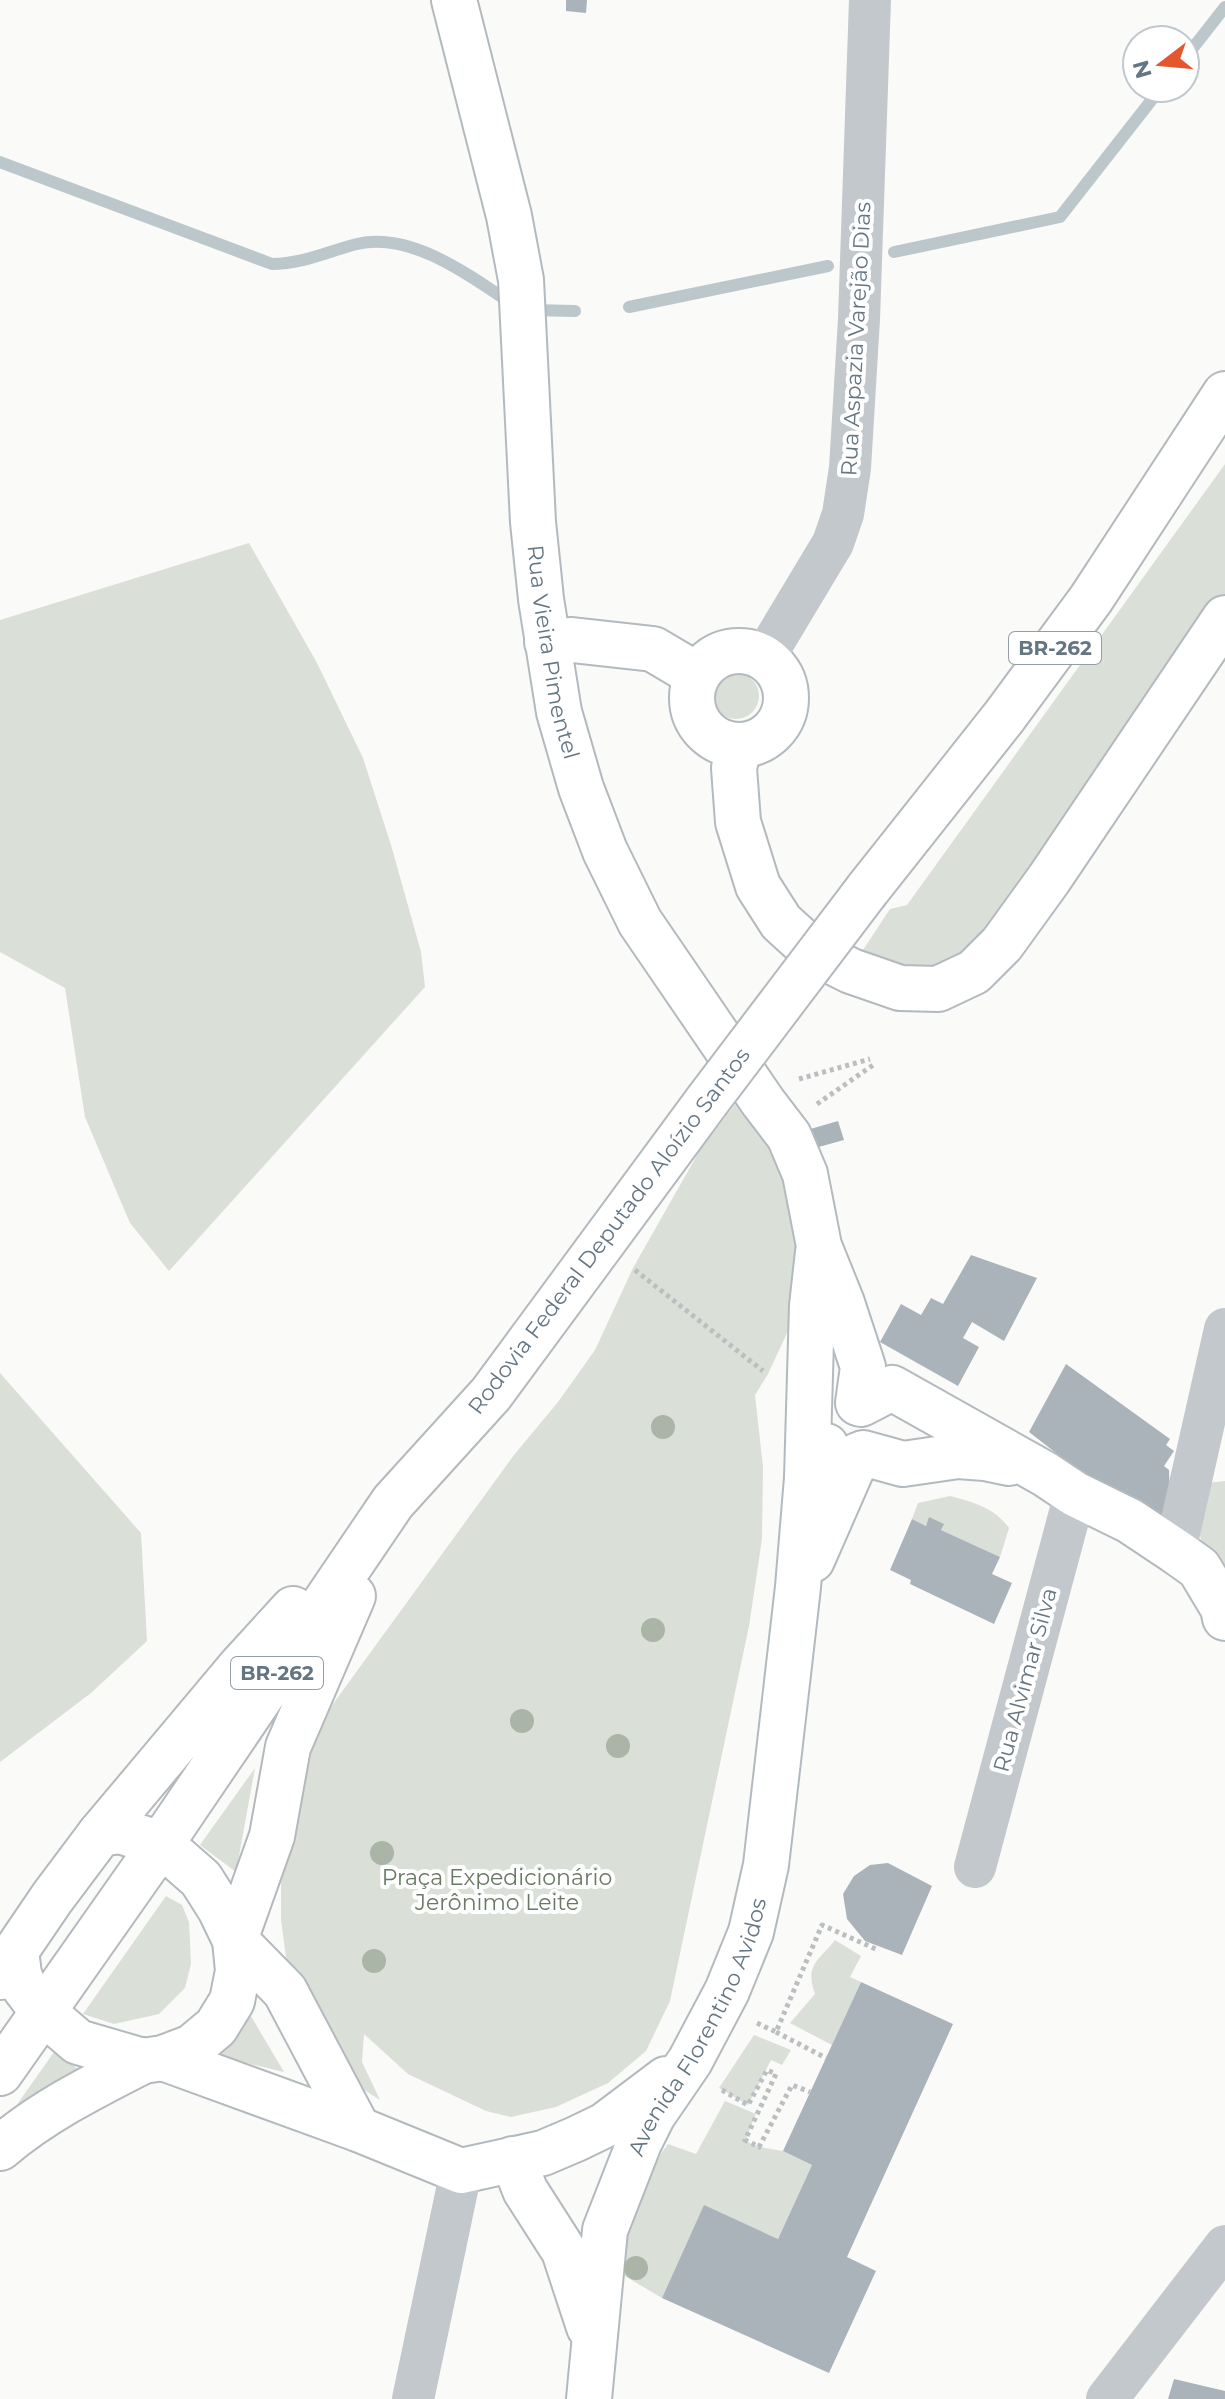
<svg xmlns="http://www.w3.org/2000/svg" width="1225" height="2399" viewBox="0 0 1225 2399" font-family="Montserrat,sans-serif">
<rect width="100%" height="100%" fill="#fafaf8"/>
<path fill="#dadfd7" d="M1225,464V597L1155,709L952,975L857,959L890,909L907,905Z
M249,543L317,663L363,758L391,845L421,952L425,987L169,1271L130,1223L85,1117L65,988L0,952V620Z
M713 696a23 23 0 1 1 46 0a23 23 0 1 1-46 0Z
M747,1089L798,1218L801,1303L768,1374L755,1395L763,1467L762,1539L749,1626L670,2001L646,2051L608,2083L556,2107L511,2117L486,2111L408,2074L364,2034L362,2062L380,2100L358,2086L296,1981L286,1957L281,1920V1854L302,1762L333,1704L514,1455L558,1402L595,1350L633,1268L700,1150Z
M0,1373L141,1533L147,1641L91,1693L0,1762Z
M1225,1481V1584L1202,1545L1196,1516L1207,1483Z
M950,1496C973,1502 995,1508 1009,1528L1000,1557L941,1530L943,1524L930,1518L926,1526L912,1519L918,1503Z
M255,1768L236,1872L200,1845Z
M166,1896L182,1905L189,1922L191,1964L185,1988L159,2014L114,2024L83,2014Z
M835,1940L861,1956L850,1977L861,1982L832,2045L790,2023L815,1994C804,1964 820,1960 835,1940Z
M239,1996L284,2072L202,2052Z
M754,2035L791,2050L782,2065L771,2060L748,2105L719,2088Z
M54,2052L85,2074L16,2106Z
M725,2101L756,2114L745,2141L759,2147L783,2151L812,2165L778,2239L704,2206L662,2298L618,2272L628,2225L660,2155L668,2144L696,2154Z"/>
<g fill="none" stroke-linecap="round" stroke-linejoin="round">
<path stroke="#bbc7cb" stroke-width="12" d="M1185,58L1225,7
M0,162L272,264C302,264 329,251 357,244C409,232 465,272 506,300
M894,252L1060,217L1161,88
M629,307L828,266
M531,310L575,311"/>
</g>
<path fill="#aab3b9" d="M566,0H587L586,13L566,11Z
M838,1121L844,1140L815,1148L807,1130Z
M971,1255L1037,1278L1004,1341L972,1322L963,1338L979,1347L958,1386L880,1342L901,1304L921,1315L931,1298L943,1304Z
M1066,1364L1170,1439L1166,1445L1174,1451L1164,1466L1169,1470L1170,1507L1165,1516L1154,1520L1087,1477L1029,1432Z
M929,1517L944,1524L941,1530L1000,1557L992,1574L1012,1583L994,1624L910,1584L911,1580L890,1570L912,1519L926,1526Z
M888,1863L932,1886L902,1955L865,1941L847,1919L843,1894L854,1876L870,1865Z
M861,1982L953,2024L847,2257L876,2271L829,2373L662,2298L704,2205L778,2239L812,2165L783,2151Z
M1174,2379L1225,2391V2399H1168Z"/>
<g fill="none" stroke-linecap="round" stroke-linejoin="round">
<g stroke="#b3babf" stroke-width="48">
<g id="secondary">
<path id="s1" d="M454,0L509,216L521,280L533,522L541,599L559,712L581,788L605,851L640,922L763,1102L789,1136L805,1174L819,1246L842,1303L863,1367L858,1403"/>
<path d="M547,642L572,640L653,649L697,675"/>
<circle cx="739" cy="698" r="47"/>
<path d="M739,746L734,768L738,822L758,886L781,922L815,953L851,971L900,988L938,989L974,972L1002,944L1049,879L1225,618"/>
<path d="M861,1404L892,1388L1045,1474L1075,1494L1130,1521L1175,1551L1199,1568L1223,1608L1225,1618"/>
<path d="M863,1453L903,1464L958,1456L985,1458L1009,1463"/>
<path d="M807,1478L812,1306L818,1252"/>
<path d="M812,1560L858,1455"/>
<path d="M120,1831L161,1844L201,1879L220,1909L235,1940L238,1971L232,2001L216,2027L192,2047L163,2058L143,2061L78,2042L43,2012L24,1987L19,1974L16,1951L52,1898L100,1834Z"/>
<path d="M235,1940L285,1991L358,2129"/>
<path d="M163,2058L358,2129L461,2171L543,2153L576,2139L605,2125L666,2079"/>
<path d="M513,2159L525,2190L564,2251L589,2327"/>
<path id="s2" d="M589,2399L605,2230L639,2143L653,2115L690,2061L727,1991L751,1932L766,1865L798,1587L807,1478L826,1446"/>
</g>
</g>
<g stroke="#b4b9bd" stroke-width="48">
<path id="highway" d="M867,890L1004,717L1091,599L1225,394
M100,1834L241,1666L293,1609
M235,1940L272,1836L288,1747L353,1596
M0,1977L16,1951
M0,2073L161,1844L393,1502L491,1394L707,1101
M0,2148C42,2112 94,2086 143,2061"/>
</g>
<path stroke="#bbbfc2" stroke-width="5" stroke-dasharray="4 4" stroke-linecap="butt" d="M799,1079L870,1059
M817,1104L876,1063
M635,1270L763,1371
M757,2023L776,2032L822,1925L878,1950
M776,2032L826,2058
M722,2090L748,2105L767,2070L776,2074L745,2140L759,2147L792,2085L810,2092"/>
<path stroke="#c3c8cc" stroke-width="42" d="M764,658L833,543L843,514L850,468L859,319L870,0
M1175,1551L1225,1329
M975,1867L1075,1494
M413,2399L461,2171
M1107,2399L1225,2246"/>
<use href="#secondary" stroke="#fff" stroke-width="44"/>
<use href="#highway" stroke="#fff" stroke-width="44"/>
<g stroke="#b4b9bd" stroke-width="48" stroke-linecap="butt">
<path id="highway-bridge" d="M707,1101L867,890"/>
</g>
<use href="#highway-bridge" stroke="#fff" stroke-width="44"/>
</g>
<g fill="#aab4a7">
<circle cx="663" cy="1427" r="12"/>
<circle cx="653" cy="1630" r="12"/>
<circle cx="522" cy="1721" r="12"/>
<circle cx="618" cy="1746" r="12"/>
<circle cx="382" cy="1853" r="12"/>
<circle cx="374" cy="1961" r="12"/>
<circle cx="636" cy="2268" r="12"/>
</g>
<g text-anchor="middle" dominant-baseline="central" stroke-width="8" stroke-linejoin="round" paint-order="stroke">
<g fill="#fff" stroke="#939fa8" stroke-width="2">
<rect x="1009" y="632" width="92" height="32" rx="6"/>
<rect x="231" y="1657" width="92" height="32" rx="6"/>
</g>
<g font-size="20" font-weight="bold" fill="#657683">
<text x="1055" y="648">BR-262</text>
<text x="277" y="1673">BR-262</text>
</g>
<g font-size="22" fill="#657683" stroke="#fff">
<text transform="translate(856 339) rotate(-87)">Rua Aspazia Varejão Dias</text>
<text stroke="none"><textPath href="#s1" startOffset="662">Rua Vieira Pimentel</textPath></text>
<text transform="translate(609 1231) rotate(-53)">Rodovia Federal Deputado Aloízio Santos</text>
<text transform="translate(1025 1680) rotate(-75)">Rua Alvimar Silva</text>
<text stroke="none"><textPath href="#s2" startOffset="394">Avenida Florentino Avidos</textPath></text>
</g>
<g font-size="22" fill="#687a64" stroke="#fff">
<text x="497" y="1877">Praça Expedicionário<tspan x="497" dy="25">Jerônimo Leite</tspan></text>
</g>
</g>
<g transform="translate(1161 64) rotate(254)"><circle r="38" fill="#ffffff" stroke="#c1c8cd" stroke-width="2"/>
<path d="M0-6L14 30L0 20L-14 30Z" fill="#e4572e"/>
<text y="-12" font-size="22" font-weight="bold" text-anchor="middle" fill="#657683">N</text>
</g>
</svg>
